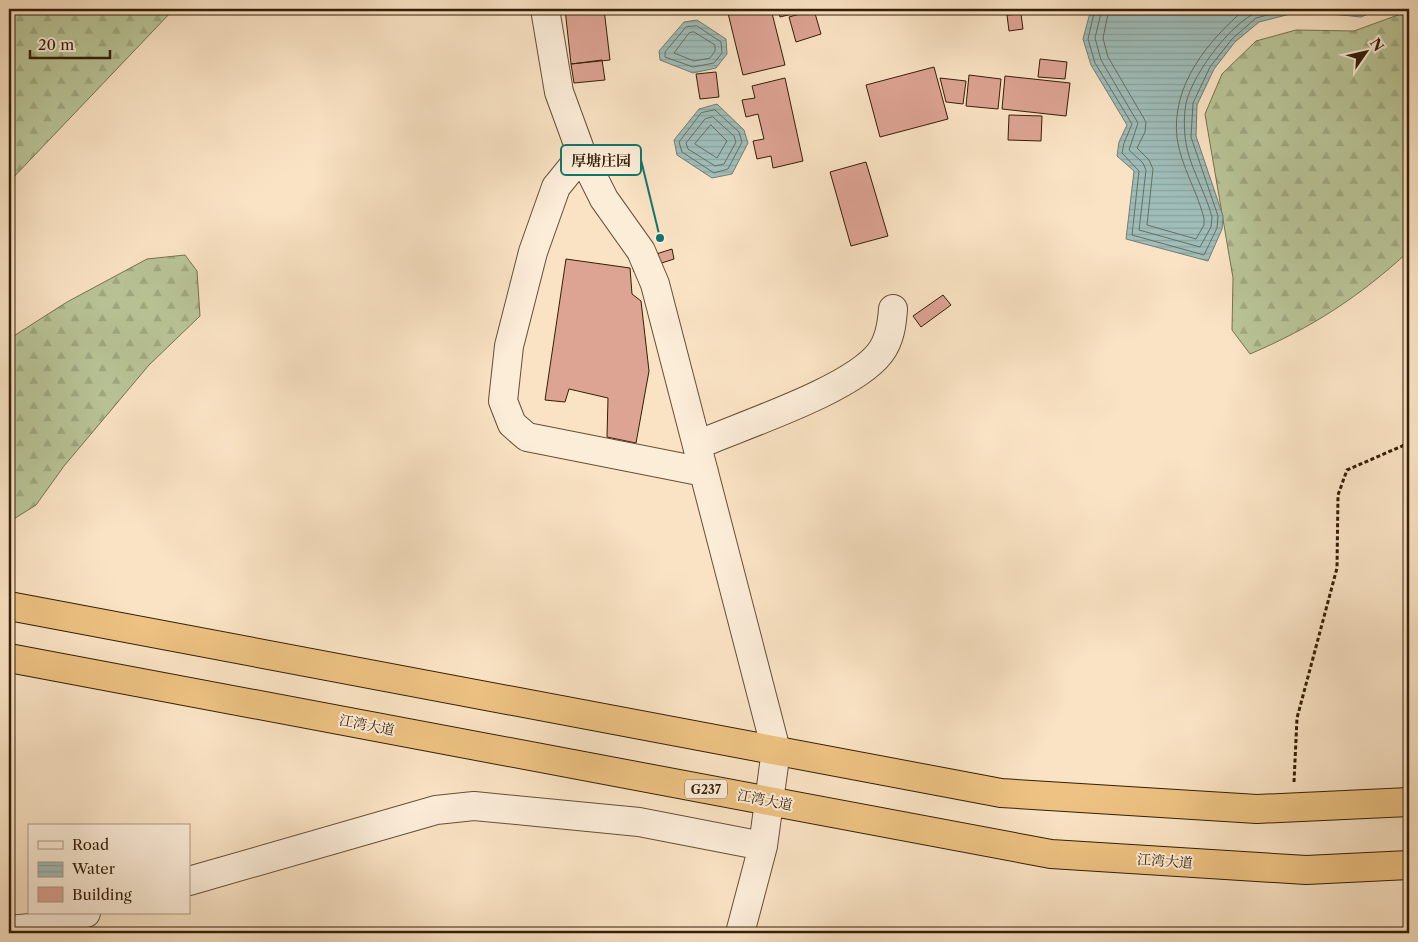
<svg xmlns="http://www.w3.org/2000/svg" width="1418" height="942" viewBox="0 0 1418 942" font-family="'Libre Caslon Text','Noto Serif SC',serif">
<defs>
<pattern id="forest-firs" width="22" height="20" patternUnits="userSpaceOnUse" patternTransform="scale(1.25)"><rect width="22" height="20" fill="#b9c598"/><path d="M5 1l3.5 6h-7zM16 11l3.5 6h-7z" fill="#a0a982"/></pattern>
<pattern id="water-rules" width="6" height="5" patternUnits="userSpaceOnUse" patternTransform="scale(1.25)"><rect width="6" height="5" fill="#9fbdb9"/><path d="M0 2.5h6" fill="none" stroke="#8aa29e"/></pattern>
</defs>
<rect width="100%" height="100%" fill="#fae3c4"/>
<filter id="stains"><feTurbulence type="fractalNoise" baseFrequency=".004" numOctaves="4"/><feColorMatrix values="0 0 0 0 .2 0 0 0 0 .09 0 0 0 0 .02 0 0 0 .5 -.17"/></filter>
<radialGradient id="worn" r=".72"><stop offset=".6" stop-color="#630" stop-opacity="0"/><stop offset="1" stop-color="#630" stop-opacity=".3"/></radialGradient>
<path fill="url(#forest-firs)" stroke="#76724f" d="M9,9H174L9,182Z
M1409,11V251C1359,297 1313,327 1250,354L1232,330L1233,278L1205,114L1222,74L1256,41L1296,30L1354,31Z
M185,255L197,271L200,316L149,365L64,466L36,505L9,522V339L67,302L147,259Z"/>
<path fill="url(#water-rules)" stroke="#747d71" d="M1091,9H1380L1361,17L1302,11L1259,22L1235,42L1214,69L1197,105L1196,136L1223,216L1222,229L1208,261L1126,239L1134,171L1117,156L1119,142L1127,125L1091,65L1083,39Z
M697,20L726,39L727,54L716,68L693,73L660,60L659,51L684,22Z
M717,104L744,130L748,143L732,174L712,178L677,155L674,140L699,109Z"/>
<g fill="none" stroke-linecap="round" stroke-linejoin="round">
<path stroke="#6a6e60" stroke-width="1" d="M1095,9L1088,39L1095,63L1132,124L1124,143L1122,153L1139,171L1132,235L1204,255L1217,228L1218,216L1191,137L1193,103L1210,67L1232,39L1256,18L1290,9
M1102,9L1095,38L1101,60L1138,123L1129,150L1143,163L1146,170L1139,230L1200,247L1211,227L1212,217C1205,190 1188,165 1185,137C1184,127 1184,113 1186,103C1193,73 1235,16 1265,9
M1109,9L1103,38L1108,57L1146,122L1145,132L1137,148L1149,160L1153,169L1147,225L1196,239L1204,225V218C1197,191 1181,166 1177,138C1171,85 1208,41 1245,9
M697,26L721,42L722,53L714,63L693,67L665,57V52L686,27Z
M694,32L715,45V51L710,58L694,61L674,53L689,33Z
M715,110L739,132L742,142L728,169L714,173L682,152L679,142L701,113Z
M713,117L734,136L736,142L724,164L715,166L688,149L686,143L705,119Z
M711,125L727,141L717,158L695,144Z"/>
</g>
<path fill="#dda393" stroke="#341e06" d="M565,9H604L610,60L571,64Z
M727,9H771L785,65L743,75Z
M778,9H812L780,17Z
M814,10L821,34L796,42L789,17Z
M1021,14L1023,29L1009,31L1007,15Z
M1040,59L1067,62L1065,79L1038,77Z
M602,60L605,80L574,83L571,64Z
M934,67L948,119L880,137L866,85Z
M716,72L719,97L700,99L696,74Z
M969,75L1001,79L998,109L966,106Z
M1005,76L1070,83L1066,116L1002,109Z
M785,78L803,161L773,168L771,156L757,159L753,141L764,139L758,114L746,117L742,100L755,98L752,86Z
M940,78L966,81L963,104L946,102Z
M1009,115L1042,116L1041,141L1008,140Z
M866,162L888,236L851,246L830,172Z
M672,249L674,259L634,272L631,262Z
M566,259L630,268L632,294L641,301L649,371L636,443L607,437L608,398L569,389L565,402L545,400Z
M943,295L951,305L921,327L913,316Z"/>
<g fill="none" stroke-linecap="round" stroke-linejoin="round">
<g stroke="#664f36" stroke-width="30">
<path id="minor" d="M545,9L559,92L582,155L604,199L641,251L655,284L776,750L763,846L740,933
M582,155L556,187L533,252L509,346L503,401L512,424L527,437L704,472
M697,445C743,425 852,390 880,353C890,340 892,324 893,309
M189,881L436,810L474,806L639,822L763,846
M9,930L41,927L86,913"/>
</g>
<g stroke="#341e06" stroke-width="30">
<path id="highway" d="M9,606L1001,793L1257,809L1409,802
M9,658L1051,854L1306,870L1409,865"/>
</g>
<path stroke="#341e06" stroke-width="3" stroke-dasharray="4 2.5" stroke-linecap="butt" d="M1294,782L1297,718L1337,568L1338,495L1347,470L1409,443"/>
<use href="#minor" stroke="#fcedd9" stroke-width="28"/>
<use href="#highway" stroke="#edc282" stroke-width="28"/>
</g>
<g text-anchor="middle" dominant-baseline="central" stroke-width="4" stroke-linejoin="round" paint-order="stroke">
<rect fill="#fcedd9" stroke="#705c45" stroke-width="1" x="685" y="779.5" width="42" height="19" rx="4"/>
<g font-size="12" font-weight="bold" fill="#341e06">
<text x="706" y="789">G237</text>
</g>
<g font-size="14" fill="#341e06" stroke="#fcedd9">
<text transform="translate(367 725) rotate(11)">江湾大道</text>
<text transform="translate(765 800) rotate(11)">江湾大道</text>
<text transform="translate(1165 861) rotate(4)">江湾大道</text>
</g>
</g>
<path fill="none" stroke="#0f766e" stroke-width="2" d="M660 238L641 160"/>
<circle fill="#0f766e" stroke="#fcedd9" stroke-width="2" cx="660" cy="238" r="5"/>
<rect fill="#fcedd9" stroke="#0f766e" stroke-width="2" x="561" y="145" width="80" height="30" rx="5"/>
<g font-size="15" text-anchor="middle" font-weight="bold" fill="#341e06">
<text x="601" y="166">厚塘庄园</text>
</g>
<rect width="1418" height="942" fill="none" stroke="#fae3c4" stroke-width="30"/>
<rect x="10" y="10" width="1398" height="922" fill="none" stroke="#341e06" stroke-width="2.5"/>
<rect x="15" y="15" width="1388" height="912" fill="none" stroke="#341e06"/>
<rect x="28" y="824" width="162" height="90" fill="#fcedd9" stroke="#ac9a85"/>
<rect x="38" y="841" width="25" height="8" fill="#fcedd9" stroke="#ac9a85"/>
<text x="72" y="850" font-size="15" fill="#341e06">Road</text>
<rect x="38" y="862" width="25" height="15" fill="url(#water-rules)" stroke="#ac9a85"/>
<text x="72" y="874" font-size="15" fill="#341e06">Water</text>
<rect x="38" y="887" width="25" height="15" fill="#dda393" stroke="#ac9a85"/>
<text x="72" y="900" font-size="15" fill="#341e06">Building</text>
<g transform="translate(1366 52) rotate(56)" stroke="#fcedd9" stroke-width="4" paint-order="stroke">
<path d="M0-4L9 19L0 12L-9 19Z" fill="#341e06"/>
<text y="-8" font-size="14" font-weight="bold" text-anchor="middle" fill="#341e06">N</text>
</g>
<path d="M30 50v8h80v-8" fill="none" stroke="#341e06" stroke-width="2.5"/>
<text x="38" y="50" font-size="15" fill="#341e06" stroke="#fcedd9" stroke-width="4" paint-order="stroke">20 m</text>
<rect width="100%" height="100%" filter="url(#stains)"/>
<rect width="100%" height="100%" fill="url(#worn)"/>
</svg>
